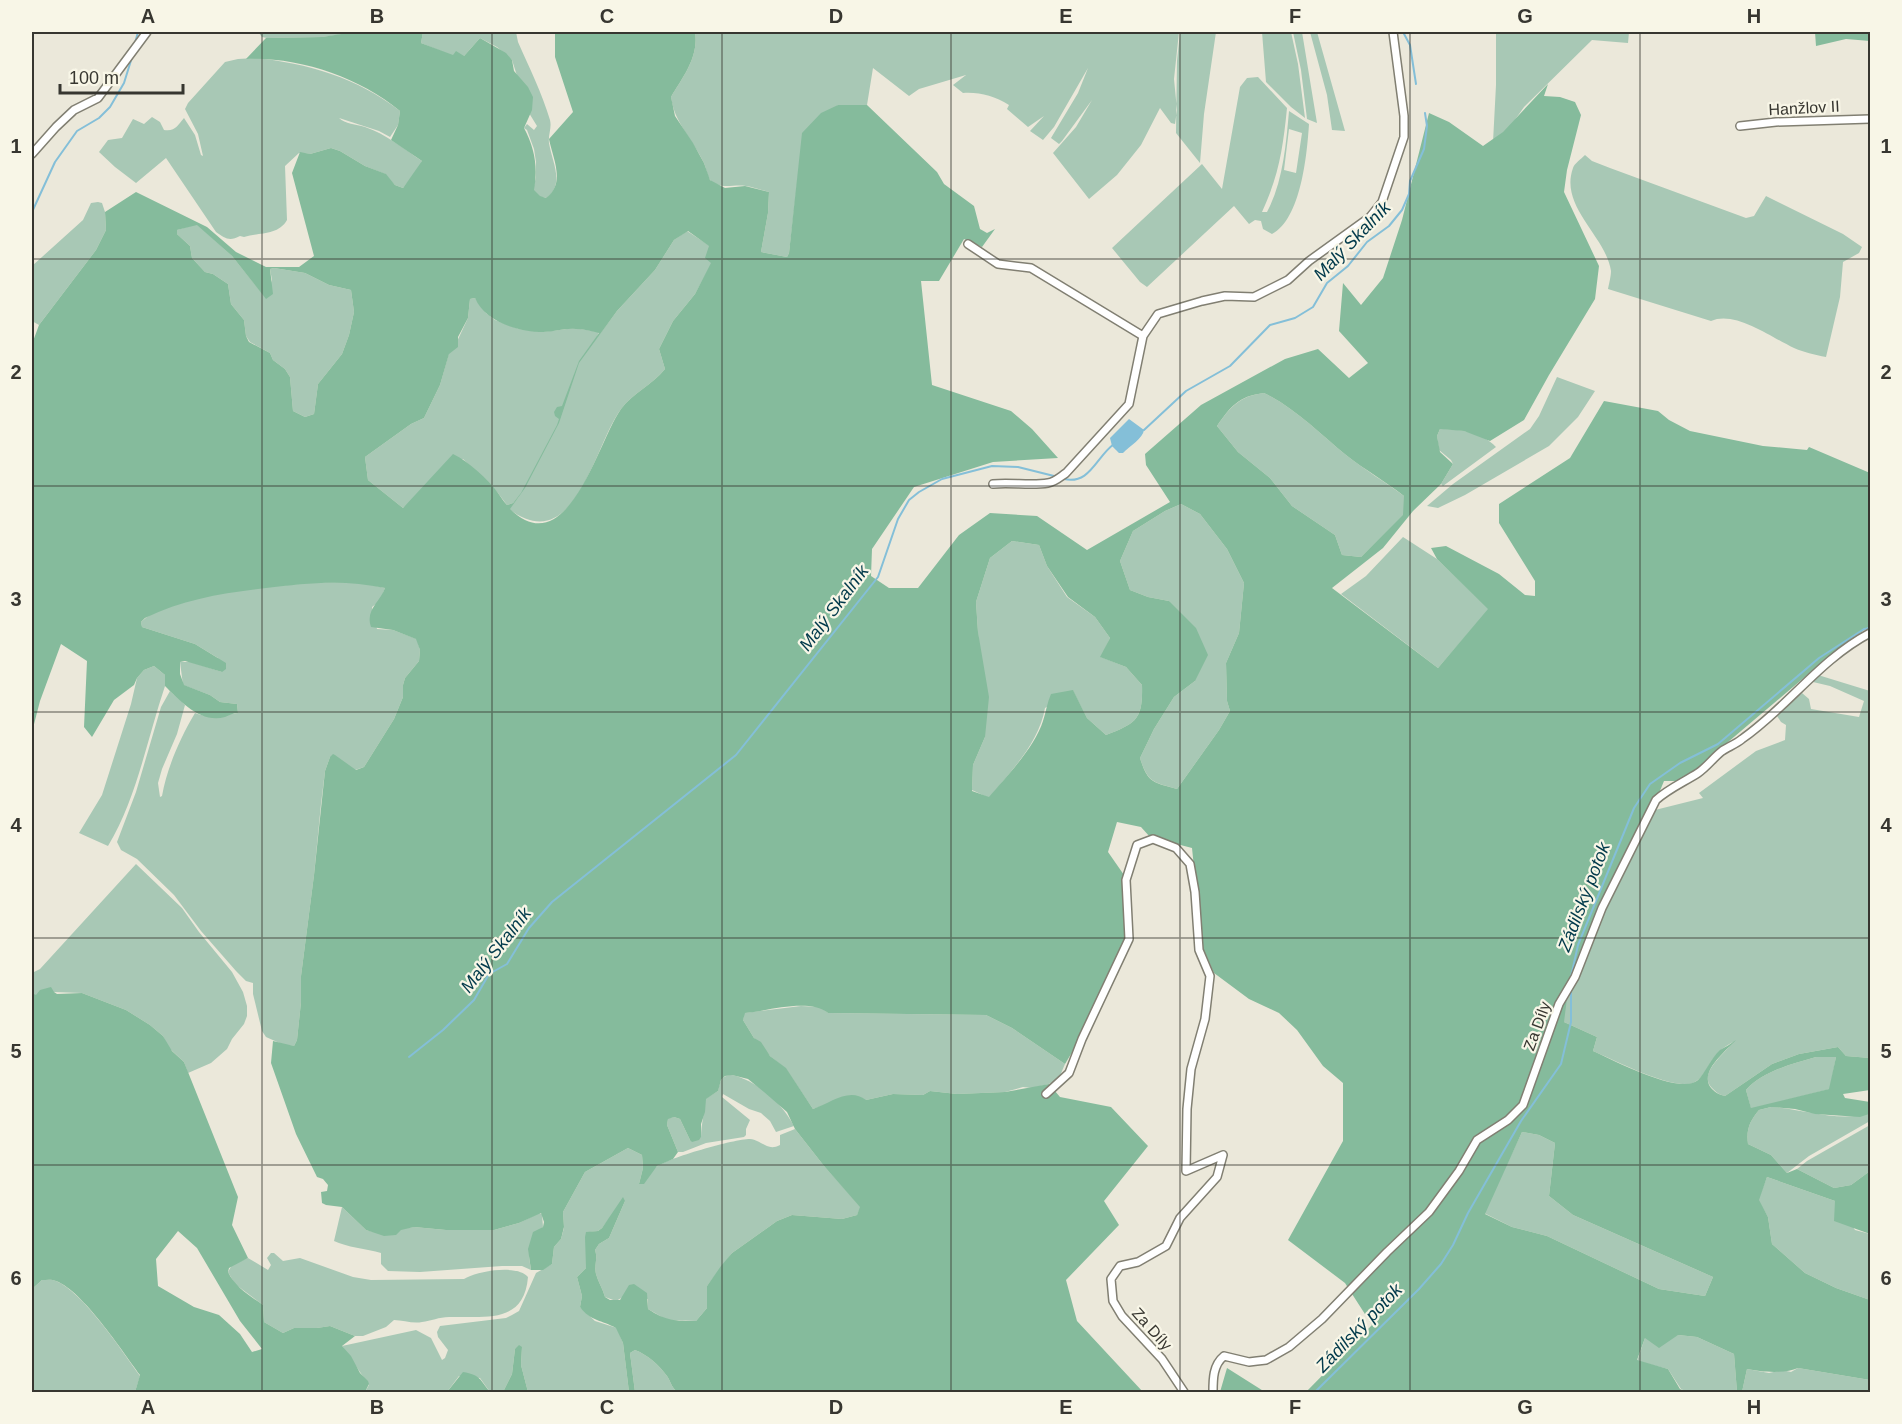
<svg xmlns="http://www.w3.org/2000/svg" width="1902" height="1424" viewBox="0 0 1902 1424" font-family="Arial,sans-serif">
<rect width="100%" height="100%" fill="#ebe8da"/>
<path fill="#a8c8b5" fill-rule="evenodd" d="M258,32H351L346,34L322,37L267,38L262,37Z
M423,32H516L518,42C529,67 542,93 550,120C552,128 548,135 549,143C552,162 565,183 547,198L540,197L533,190L536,177V162L534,149L527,130L524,128L527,124L534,130L537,126L529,113L512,60L497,47L480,38L464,56H453L421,43Z
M695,32H1179L1174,79L1177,110L1175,124L1171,123L1160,108L1141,145L1117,175L1089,199L1053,153L1076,127L1092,100L1062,141L1059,144L1051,138L1078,93L1088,68L1054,127L1043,140L1030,131L1044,116L1028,127L1007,109L1009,105C994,96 980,92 963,93L953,85L966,75L919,89L909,96L873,68L867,105H838L801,151L789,253L787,257L761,252L768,213L769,192C761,190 753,187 746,186C734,184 725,189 714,183C707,180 707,170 704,163C693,140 674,122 671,97C683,77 699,57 695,32Z
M1180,32H1216L1204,114L1200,163L1176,133L1177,61Z
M1262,32H1291L1298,64L1305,118L1291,107L1266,82Z
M1293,32H1302L1317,123L1307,119L1301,70Z
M1310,32H1317L1345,131L1332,130L1327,95Z
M1496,32H1629L1628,43L1592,40L1524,107L1512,124L1493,142L1496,85Z
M255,58C307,63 358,78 400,111L398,125L390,137L379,131L339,118C345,124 356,124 365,127C386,134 404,149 422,161L421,165L403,188L395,185L385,174L365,166L340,151L331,148L310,154L299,153L285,166L287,220C278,236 259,232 244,237L240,236C229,242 225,238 216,232L166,158L136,183L115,167L99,152L108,140L122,138L133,119L144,124L152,117L160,122L164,130C175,132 178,125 184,118L195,135L201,155L203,156L198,134L185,109L188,103L225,62L238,59Z
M1258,77L1287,108C1283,148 1279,175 1262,212H1267C1283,182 1286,145 1289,111L1309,124C1307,155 1301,219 1272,234L1263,229L1261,221L1255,220L1249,224L1234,206L1147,287L1140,282L1112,248L1202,164L1222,189L1240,87L1247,78ZM1289,129L1302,133L1296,173L1284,170Z
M1585,155L1592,161L1610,168L1746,218L1754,216L1766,196L1843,234L1862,247L1859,253L1843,262L1840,297L1826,357C1815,355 1803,352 1794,348C1772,338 1735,310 1711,321L1608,289C1609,284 1611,276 1611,271C1606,236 1559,207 1573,168C1574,164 1581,159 1585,155Z
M98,202L102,203L105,212L106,230L96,250L39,325L32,321V266L83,220L91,203Z
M197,224L232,256L266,298L272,280L270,269L274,268L305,273L329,285L351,290L354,312L349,335L342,354L318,384L314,414L305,417L293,411L290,377L285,369L273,360L270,353L250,342L246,336L244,320L231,304L228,284L213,274L205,272L192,258L190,246L177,234V230Z
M687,231L710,246L712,263L695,294L673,321L659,349L665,369C652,385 633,393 621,409C594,445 575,559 509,509L520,495L513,503L507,505L498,493L463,459L403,508L368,480L365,457L411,424L424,418L440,385L449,353L453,350L468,318L470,299L475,298L486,313L495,320L519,329L543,332L575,328L599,332L596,339L617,311L655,270L674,240Z
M1557,377L1595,391L1578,417L1549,446L1465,495L1438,508L1427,506L1453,484L1530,429L1539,416Z
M1264,393C1295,408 1320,434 1346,455C1365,470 1385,482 1404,496V515L1361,557L1342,555L1335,535L1292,506L1270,478L1238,452L1217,426C1231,406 1240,396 1264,393Z
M1440,429C1460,429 1482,432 1496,447L1443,486L1441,484L1453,464L1451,460L1439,450L1437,436Z
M1181,504L1200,514L1227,549L1244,583L1239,633L1226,663L1227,701L1230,711L1219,730L1177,789C1153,782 1148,783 1140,758L1154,729L1174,697L1195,681L1169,601L1148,597L1130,590L1120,561L1133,531L1165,511Z
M1403,537L1437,559L1489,609L1438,668L1341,594L1366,576Z
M1012,541L1039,545L1047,566L1067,597L1095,617L1110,638L1101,657L1126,667L1142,685C1143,720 1136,723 1106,735L1087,718L1073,691L1045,708C1039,743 1011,771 989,798L972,790L973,765L985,737L976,602L990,558Z
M317,582L363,583L385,588L380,601L372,607L377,629L393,630L417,639L420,650L419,661L405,678L403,685V697L394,719L364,767L355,770L330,757L325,771L321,804L314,875L301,976V1002L297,1040L294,1046L284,1045L266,1037L262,1031L253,994V983L246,981L236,971L201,931L174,895L137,859L121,850L117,842L136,792L161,707L170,691L185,705L177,734L162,769L158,783L160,797L162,796C167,768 180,738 195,713C215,720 220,715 238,713L237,704L220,702L210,695L183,685L180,662H191L222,672L218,658L195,644L142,627L141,622C178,590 268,588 317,582Z
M154,666L165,675V686C147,739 137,798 108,846L79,833L102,795L131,704L137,678L144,670Z
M1818,675L1870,691V1058L1846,1056L1838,1047L1799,1054L1772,1064L1725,1096C1720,1095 1717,1093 1713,1089C1696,1074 1725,1054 1733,1042C1728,1045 1722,1048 1718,1053C1710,1061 1705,1076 1695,1082C1677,1093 1612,1059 1593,1051L1597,1037L1564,1022L1563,1017L1567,998L1583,966L1600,918L1648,820L1655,810L1703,798L1699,793L1756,751L1785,740L1786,725L1781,722L1777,716L1802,693L1809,699L1811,709L1859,717L1864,701L1830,686L1813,682Z
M136,864L182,908L199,932L232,972L243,992L247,1006V1016L244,1024L232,1039L227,1049L211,1063L188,1073L184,1062L168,1047L163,1036L150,1025L126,1010L82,993L54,992L36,996L32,993L33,986L32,973L40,969Z
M801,1006L821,1007L828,1013L986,1015L1012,1028L1065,1064L1059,1078L1049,1084L1032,1088L1023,1087L1005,1092L957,1094L930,1091L923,1095L893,1094L866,1100L825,1105L813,1109L786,1069L770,1056L754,1038L743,1020L744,1013Z
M1816,1057H1836L1830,1089L1751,1109L1746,1090C1763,1071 1792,1064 1816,1057Z
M732,1075C758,1081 782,1103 794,1126L776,1132L770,1121L761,1113L749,1109L723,1094L722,1097L750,1120L746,1129V1135L744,1137L706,1143L683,1152H678L667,1125L668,1118L674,1117L680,1119L690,1140L701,1137C701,1124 705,1112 705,1099L718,1091C720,1082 721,1075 732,1075Z
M1771,1107C1804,1109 1839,1123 1870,1113V1121L1809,1156L1787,1173L1771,1155L1748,1144C1746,1129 1750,1121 1759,1110Z
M1870,1125V1171L1851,1185L1834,1188L1797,1169L1807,1161Z
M795,1129L824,1166L861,1207L857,1215L842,1219L792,1215L777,1221L732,1253L707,1286V1308L696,1321L667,1320L648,1309V1299L623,1297L616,1301L605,1297C603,1289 598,1282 596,1274C594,1266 598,1258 595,1250L599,1244L609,1238L625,1201L621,1203L602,1228L598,1231L590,1232L586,1268L577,1277L582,1296L580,1307L595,1321L617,1328L623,1343L629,1392H528L521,1365L522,1347L515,1349L512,1374L503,1392H490L480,1378L459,1376L447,1392H365L369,1385L342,1346L416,1330L431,1338L442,1360L445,1358L448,1350L438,1337L437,1332L440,1326L506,1318L512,1315L519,1311L536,1273L552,1264L554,1247L561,1239L564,1228L563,1212L585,1172L628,1148L642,1155L643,1168L639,1184C645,1178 650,1172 656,1167C668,1158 734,1139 750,1139C762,1140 767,1152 780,1145V1135Z
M1522,1132L1539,1135L1555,1143L1549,1196L1573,1215L1713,1277L1705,1296L1659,1289L1547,1236L1512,1227L1484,1213Z
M1767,1177L1835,1201L1855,1230L1870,1234V1300L1836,1288L1805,1273L1772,1244L1768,1217L1758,1200Z
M342,1207L366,1230L374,1232L414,1227L446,1230H494L519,1223L539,1213L542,1214L543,1227C527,1238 528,1253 531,1270L522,1266H502L420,1272L388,1271L381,1264V1253C367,1249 346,1247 334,1241Z
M271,1253H274L283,1261L300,1258L353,1277L371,1280L464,1279C477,1271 517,1264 528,1277C524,1325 484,1316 449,1317C439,1317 431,1321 422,1322C413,1324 403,1320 394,1320L386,1327L363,1336H355L330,1326L317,1328H294L283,1333L264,1322L263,1305L235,1284L228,1272L232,1265L248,1258L268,1270L271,1265L267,1258Z
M42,1280C46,1280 52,1279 56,1281C83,1292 122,1351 140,1376L135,1392H32V1289Z
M1678,1335L1697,1337L1734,1354L1737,1392H1687L1681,1389L1668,1369L1637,1361L1645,1338Z
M635,1350C648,1355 659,1365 667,1376C671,1382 672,1389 678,1392H635L630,1353Z
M1798,1368L1870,1380V1392H1742L1747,1369L1769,1373L1782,1370L1791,1372Z"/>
<path fill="#85bb9c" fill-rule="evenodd" d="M354,32H423L421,43L453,55L456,51L464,56L480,38L506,53L512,60L514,71L528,87L533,97L532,110L524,128C535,149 538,167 534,190L540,196L546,198C566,183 553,159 549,139L573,112L555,57V32H695C699,57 683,77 671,97L675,116L693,143L704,163L710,180L725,188L745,186L769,192L768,213L761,252L787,257L789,253L802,133L821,113L838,105H867L937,172L944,184L974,206L980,229L987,233L995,229L982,247L964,239L939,281H921L932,385L1011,411L1032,429L1058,458L993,462L914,487L872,549L871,576L889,588H918L959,535L990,513L1037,516L1087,550L1170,502L1146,465L1145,454L1201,405L1285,359L1318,349L1349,378L1368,363L1339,331L1343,283L1361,305L1383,278L1402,220L1429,113L1449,122L1483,146L1503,132L1548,84L1544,96L1560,97L1575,102L1581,115L1567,170L1564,192L1599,266L1595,299L1549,375L1524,420L1490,441L1464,431L1440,429L1437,436L1440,452L1453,464L1441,484L1413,511L1383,548L1332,588L1438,668L1488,609L1437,559L1431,548L1446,546L1499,574L1525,595L1535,596V581L1499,523V504L1570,458L1604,401L1658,411L1669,420L1690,431L1763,446L1807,450L1809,447L1870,473V626L1846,642L1682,781H1664L1648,820L1600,918L1567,998L1564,1022L1597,1037L1593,1051C1613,1060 1681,1096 1698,1080C1706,1072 1711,1058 1720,1050C1725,1047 1731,1044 1736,1040C1726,1051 1697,1073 1712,1089C1716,1093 1720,1095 1725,1096L1772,1064L1799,1054L1838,1047L1846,1056L1870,1058V1090L1843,1094L1845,1098L1870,1102L1869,1114L1860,1117L1815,1114L1795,1109L1771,1107L1759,1110C1750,1121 1746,1129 1748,1144L1771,1155L1787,1173L1797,1169L1834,1188L1851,1185L1870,1171V1234L1834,1221L1835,1201L1767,1177L1759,1200L1768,1217L1772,1244L1805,1273L1836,1288L1870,1300V1380L1798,1368C1785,1374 1761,1372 1747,1369L1742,1392H1737L1734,1354L1697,1337L1678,1335L1659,1348L1645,1338L1637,1360L1668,1369L1680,1389L1687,1392H1306L1372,1325L1345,1283L1288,1240L1343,1141V1083L1323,1066L1297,1030L1279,1013L1249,999L1214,973L1202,946L1192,848L1150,837L1141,827L1117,822L1108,852L1124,875L1126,937L1077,1044L1065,1064L1012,1028L986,1015L828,1013C809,998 768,1011 745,1013L743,1020L754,1038L761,1042L770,1056L786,1068L813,1109C831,1103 849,1087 866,1100L893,1094L923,1095L930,1091L957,1094L1005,1092L1049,1084L1060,1097L1111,1107L1148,1146L1104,1201L1119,1225L1066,1280L1077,1321L1143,1392H678C672,1389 671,1382 667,1376C659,1365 648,1355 635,1350L630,1353L635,1392H629L623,1343L616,1328C602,1320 590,1321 580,1307L582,1296L577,1277L586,1268L585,1237L586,1232L598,1231L602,1228L623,1197L625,1201L609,1238L599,1244L595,1250C598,1258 594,1266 596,1274C598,1282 603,1289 605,1297L610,1300H620L629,1285L634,1284L647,1293L648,1309C666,1321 675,1321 696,1321L707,1308V1286L721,1266L732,1253L777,1221L792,1215L842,1219L857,1215L860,1207L824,1166L795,1129L787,1112L764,1092L748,1079L732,1075L725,1076L721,1080L718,1091L706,1099L705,1112L701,1124V1137L699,1140L692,1142L690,1140L680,1119L674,1117L668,1119L667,1125L678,1152L673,1159L657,1166L644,1184H639L643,1168L642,1155L628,1148L585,1172L563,1212L564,1227L561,1239L554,1247L552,1264L543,1270H531L528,1249L533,1232L543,1227L544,1222L541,1213L519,1223L494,1230H446L414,1227L401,1230L396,1235L384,1236L366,1230L342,1207L326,1205L322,1203L321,1192L327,1191L328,1185L323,1179L317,1177L296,1134L271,1063L273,1041L294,1046L297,1040L301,1002V976L314,875L325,771L330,757L333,754L335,755L356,770L364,767L394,719L403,697V685L405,678L419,661L420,650L416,639L393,630L371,627C365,610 380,602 385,588C344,579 307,583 266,588C223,593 184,599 145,618L141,622L142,627L195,644L226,663V669L222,672L185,661L180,662V674L184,685L210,695L220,702L237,704L238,713C233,713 230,715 225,717C201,724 180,701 165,686V675L154,666L144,670L137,678L134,685L114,700L92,737L84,727L87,661L61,644L40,701L32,732V344L39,325L96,250L106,230L105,212L136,192L207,227L236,252L266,267H299L314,256L292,173L300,152L310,154L331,148L340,151L365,166L386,174L395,185L403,188L422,161L391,140L398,125L400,111C358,77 300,57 246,59L266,38L322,37ZM197,225L232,256L266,299L273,294L270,269L274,268L305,273L329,285L351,290L354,312L349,335L342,354L318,384L314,414L305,417L293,411L290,377L285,369L273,360L270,353L249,342L246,336L244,320L231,304L228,284L213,274L205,272L192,258L190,246L177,234V230ZM688,231L709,246L705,258L711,263L695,294L673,321L659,349L665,369C652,385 633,393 621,409C598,441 568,565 510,509L525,488L559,423L579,363L617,311L655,270L674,240ZM475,298C485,322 519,332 543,332C554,332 565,328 576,329C583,329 591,331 599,333L579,361L562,406L557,407L554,412L555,416L559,419L557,425L521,493L513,503L507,505C503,501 501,497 498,493C487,478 469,462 453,454L403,508L368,480L365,457L411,424L424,418L440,385L449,354L458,347V337L468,318L470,299ZM1264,393C1295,408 1320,434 1346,455C1365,470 1385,481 1404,496L1403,515L1361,557L1342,555L1335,535L1292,506L1270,478L1238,452L1217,426C1231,406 1239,396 1264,393ZM1181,504L1200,514L1227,549L1244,583L1239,633L1226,663L1227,701L1230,711L1219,730L1177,789C1152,782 1148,783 1140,758L1154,729L1174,697L1195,681L1208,655L1196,628L1169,601L1148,597L1130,590L1120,561L1133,531L1165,511ZM1012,541L1039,545L1047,566L1068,597L1095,617L1110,638L1100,657L1126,667L1142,685C1143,720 1136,723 1106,735L1087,718L1073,690L1051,694C1047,703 1046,712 1043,721C1035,747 1006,777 989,797L972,791L973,765L985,737L989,697L978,632L976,602L990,558ZM1816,1057H1836L1829,1089L1751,1108L1746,1090C1763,1071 1792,1064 1816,1057ZM1522,1132L1539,1135L1555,1143L1549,1196L1573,1215L1713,1277L1705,1296L1659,1289L1547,1236L1512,1227L1485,1214Z
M1815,32H1870V41L1846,39L1816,46Z
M51,987L54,992L57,994L82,993L126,1010L150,1025L163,1036L172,1051L184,1062L238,1197L232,1225L248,1258L229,1268L228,1272C235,1287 250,1296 263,1305L264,1322L283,1333L294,1328H317L330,1326L355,1336L342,1346L351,1356L360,1373L368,1381L369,1384L365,1392H135L140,1375C122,1351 83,1291 56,1281C52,1279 46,1280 42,1280L32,1289V993L36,995L40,990ZM178,1231L197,1248L240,1321L262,1349L252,1352L240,1334L219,1315L194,1307L158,1286L156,1259Z
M519,1345L522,1347L521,1365L528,1392H503L512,1374L515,1349Z
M1227,1368L1265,1392H1220Z
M463,1372C481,1375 480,1380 490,1392H447Z"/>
<path fill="#84bfd8" d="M1129,419L1144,430C1143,438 1130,446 1123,453H1119L1112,446L1110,438Z"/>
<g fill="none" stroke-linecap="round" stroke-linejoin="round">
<path stroke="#84bfd8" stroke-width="2" d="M1403,32L1410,45L1416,84
M135,43L138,32
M32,212L55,162L77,131L99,118L110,107L124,83L133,54
M1144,430L1186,391L1230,366L1270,325L1295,318L1313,307L1327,283L1348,266L1367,242L1389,226L1402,210L1409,194L1410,181L1424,149L1427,126L1425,113
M1064,479C1090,485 1096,457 1114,444
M1570,981L1578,945L1634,808L1650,784L1680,763L1718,744L1819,658L1864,629L1870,628
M409,1057L443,1030L474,1000L489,974L507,964L529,928L552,902L736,755L878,577L898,519L909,500L919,492L942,479L992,466L1018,467L1058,477
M1315,1392L1419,1289L1441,1264L1453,1245L1468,1213L1521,1121L1561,1064L1571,1022V990"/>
<g stroke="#817f72" stroke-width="10">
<path id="street" d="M1740,126L1776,122L1870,119
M32,154L56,127L74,110L98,98L147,32
M968,244L998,264L1031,268L1143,336
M993,484C1011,482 1031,486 1048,483C1055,482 1060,477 1066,473L1129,404L1143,336L1158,314L1202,301L1225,296L1254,297L1288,280L1309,261L1370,217L1382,202L1404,137V116L1393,32
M1046,1094L1069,1073L1082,1039L1129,939L1126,880L1137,845L1153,839L1176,848L1190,864L1195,892L1199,950L1210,976L1205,1019L1191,1069L1187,1109L1186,1171L1223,1155L1217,1177L1180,1218L1166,1246L1138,1262L1120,1266L1111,1279L1113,1301L1122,1316L1162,1359L1184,1392
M1213,1392C1213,1379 1213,1365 1224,1356L1249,1362L1257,1361L1266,1360L1289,1347L1322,1319L1387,1252L1429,1212L1459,1171L1477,1140L1508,1120L1523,1105L1559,1004L1575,977L1602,908L1656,800C1668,789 1684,782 1698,773C1707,767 1714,757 1722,751C1728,747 1736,744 1742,739C1788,707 1819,660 1870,633"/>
</g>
<use href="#street" stroke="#fff" stroke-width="7"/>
</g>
<path fill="none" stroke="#373630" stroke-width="1.5" stroke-opacity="0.55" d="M262,32V1392M492,32V1392M722,32V1392M951,32V1392M1180,32V1392M1410,32V1392M1640,32V1392M32,259H1870M32,486H1870M32,712H1870M32,938H1870M32,1165H1870"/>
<g text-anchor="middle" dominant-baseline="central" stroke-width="4.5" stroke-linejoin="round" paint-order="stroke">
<g font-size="16" fill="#373630" stroke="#f8f6e7">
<text transform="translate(1804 108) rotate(-3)">Hanžlov II</text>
<text transform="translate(1537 1026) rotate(-70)">Za Díly</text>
<text transform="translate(1152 1329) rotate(48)">Za Díly</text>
</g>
<g font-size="18" font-style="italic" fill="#023a4b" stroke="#f8f6e7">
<text transform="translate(1352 241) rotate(-46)">Malý Skalník</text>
<text transform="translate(834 608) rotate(-53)">Malý Skalník</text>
<text transform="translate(1584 897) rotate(-69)">Zádilský potok</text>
<text transform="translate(496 950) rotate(-52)">Malý Skalník</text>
<text transform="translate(1359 1328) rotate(-46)">Zádilský potok</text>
</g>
</g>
<rect width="1902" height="1424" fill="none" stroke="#f8f6e7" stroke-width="66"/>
<path d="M60 84v9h123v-9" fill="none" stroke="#373630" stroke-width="3"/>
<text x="69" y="84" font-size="18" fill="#373630" stroke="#f8f6e7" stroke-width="4.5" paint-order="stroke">100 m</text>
<rect x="33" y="33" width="1836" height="1358" fill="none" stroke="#373630" stroke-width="2"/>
<g font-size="20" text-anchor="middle" font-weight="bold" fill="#373630">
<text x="148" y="23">A</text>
<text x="377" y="23">B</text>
<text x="607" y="23">C</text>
<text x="836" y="23">D</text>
<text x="1066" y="23">E</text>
<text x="1295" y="23">F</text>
<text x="1525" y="23">G</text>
<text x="1754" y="23">H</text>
<text x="16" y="153">1</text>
<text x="1886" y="153">1</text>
<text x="16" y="379">2</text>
<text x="1886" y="379">2</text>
<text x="16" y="606">3</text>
<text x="1886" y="606">3</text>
<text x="16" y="832">4</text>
<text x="1886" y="832">4</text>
<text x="16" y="1058">5</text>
<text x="1886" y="1058">5</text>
<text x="16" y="1285">6</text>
<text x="1886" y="1285">6</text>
<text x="148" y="1414">A</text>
<text x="377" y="1414">B</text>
<text x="607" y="1414">C</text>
<text x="836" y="1414">D</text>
<text x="1066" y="1414">E</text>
<text x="1295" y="1414">F</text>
<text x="1525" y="1414">G</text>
<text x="1754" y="1414">H</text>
</g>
</svg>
